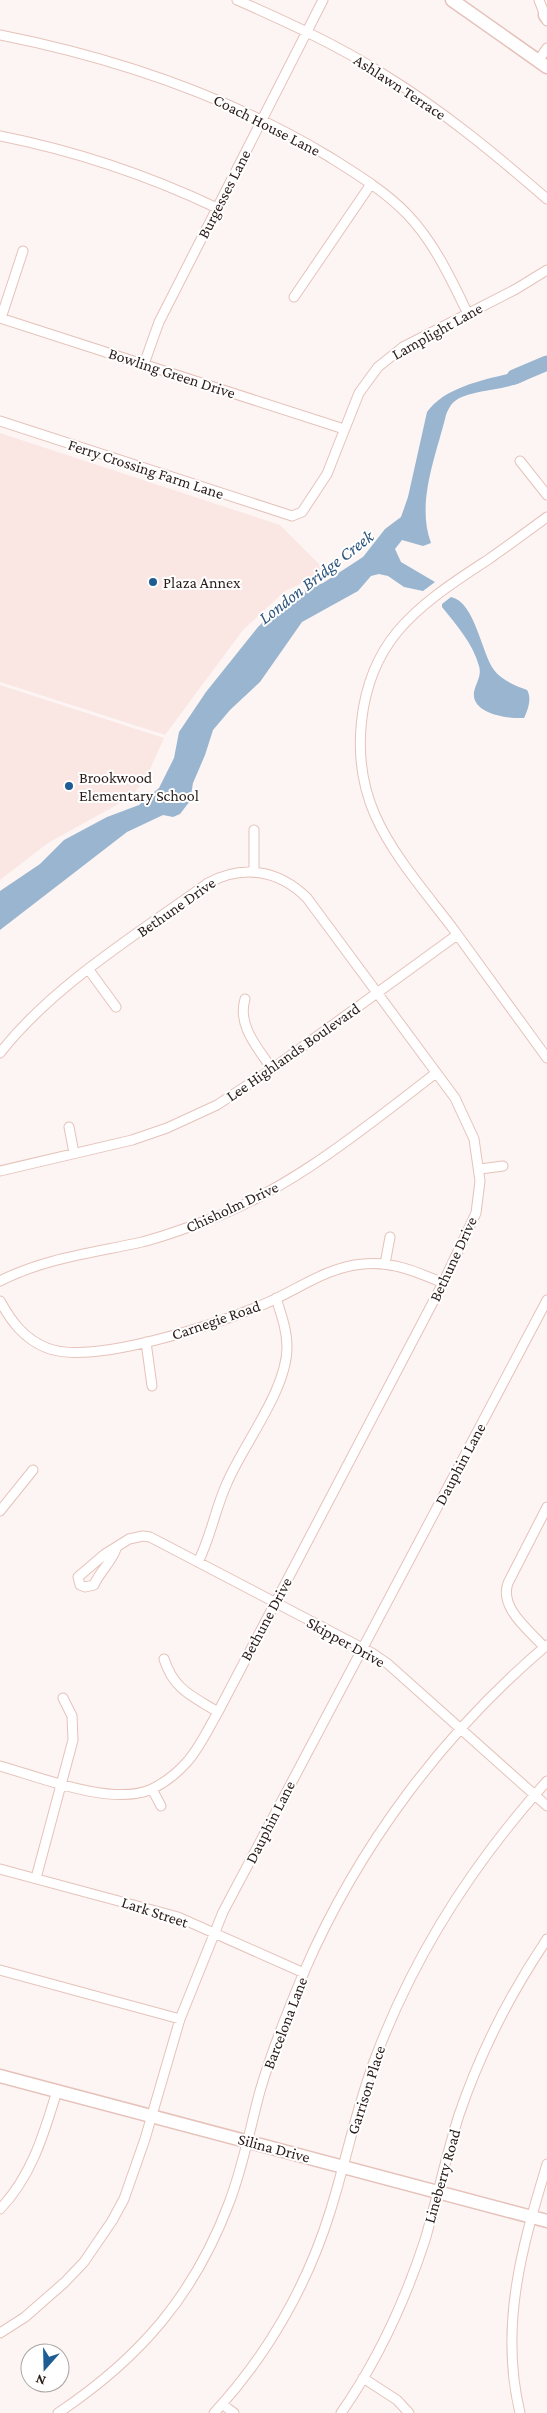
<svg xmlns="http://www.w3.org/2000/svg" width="547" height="2413" viewBox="0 0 547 2413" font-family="'Crimson Pro',serif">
<rect width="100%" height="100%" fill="#fcf5f3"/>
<path fill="#fae7e3" d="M0,433L280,525L327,572L285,591L243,630L165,735L0,682Z
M0,685L164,738L147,776L131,797L48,843L0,880Z"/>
<path fill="#9ab5d0" d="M528,369L536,370C522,395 466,385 451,405C449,408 447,412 446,415C436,456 416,503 431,543L423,546L402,540L395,549L401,562L435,582L423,591L404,587L388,576L379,574L371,576L358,591L302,622L260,682L230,710L213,730L205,755L193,783L190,801L180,814L173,817L163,815L127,832L0,930V891L40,864L64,840L107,817L139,805L159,788L174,758L179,732L206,692L258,627L287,598L323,583L363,557L385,529L401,517L408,497L427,412C448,383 496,378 528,369Z
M451,597C475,602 481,652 494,670C501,680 516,686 527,690C532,698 528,710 524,718C509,719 471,714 474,692C476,682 482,676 479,666C472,642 457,626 442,607V604Z"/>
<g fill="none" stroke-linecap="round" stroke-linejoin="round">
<path stroke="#9ab5d0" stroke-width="15" d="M514,377L547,363"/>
<g stroke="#e6c2ba" stroke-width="11">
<path id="street" d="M237,0C287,22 337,45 383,74C442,110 495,154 547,199
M539,0L547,21
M0,35C116,58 226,95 328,156C355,173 385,191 407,214C434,242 451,279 468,314
M538,61L547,48
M0,136C76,151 147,175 217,208
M294,297L371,184
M0,318L344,429
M1,318L23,251
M144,364L159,322L323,0
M0,421L292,516L302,512L327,474L359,393L378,367L403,347L516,289L547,270
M520,461L547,495
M547,517C528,531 509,545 489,559C457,580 422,602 397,632C357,681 350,758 375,815C393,856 427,894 454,930C485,973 516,1016 547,1058
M254,830V871
M89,970L116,1007
M245,999C237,1026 258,1048 272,1069
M0,1053C52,986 139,933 208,883C243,864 279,870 307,898L455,1098L474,1139L480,1181L476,1213L443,1283L218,1712C208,1729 199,1749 186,1763C177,1773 164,1783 152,1789C112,1807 40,1777 0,1766
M69,1127L74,1153
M480,1169L503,1166
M0,1171L132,1140L167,1128L217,1105L272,1069L457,935
M385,1264L390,1237
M0,1281C45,1258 93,1253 142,1242C162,1237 181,1230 200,1223C288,1192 363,1129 436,1073
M0,1301C11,1321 24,1339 47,1348C92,1366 217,1324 262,1305C296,1291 326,1267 363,1264C392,1261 417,1272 443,1283
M146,1342L152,1386
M0,1511L33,1470
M116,1549C111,1563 100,1571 94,1585L85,1587L80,1585L78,1577L105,1554L129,1539L143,1536L150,1537L372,1653L388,1664L547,1806
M198,1562C211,1537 215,1509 227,1483C244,1443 287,1390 287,1347C287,1330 281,1314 276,1298
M544,1647C529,1630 499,1608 508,1583L547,1507
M164,1659C174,1690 192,1696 218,1712
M152,1789L161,1806
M0,1869L178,1917L304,1973
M36,1878L73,1740L72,1716L63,1698
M0,1970L180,2019
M0,2209C32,2176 44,2133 57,2091
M0,2333L25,2317L65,2282L84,2262L112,2221L124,2199L145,2139L180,2019L223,1912L547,1300
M363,2378L397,2400L409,2413
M222,2404L234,2413
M58,2413C140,2358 194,2296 229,2203C243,2167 250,2128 260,2091C272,2050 288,2011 304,1972C358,1847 443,1733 547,1645
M214,2413C267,2356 307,2286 330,2212C346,2161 356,2109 375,2059C414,1955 473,1863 547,1781
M341,2413C378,2360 405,2301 425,2240C437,2199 446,2156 459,2115C480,2053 510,1994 547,1939
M520,2413C499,2326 522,2247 547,2164"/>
</g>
<g stroke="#e6c2ba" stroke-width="15">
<path id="secondary" d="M452,0L547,67
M545,15L547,18
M0,2076L547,2221"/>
</g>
<use href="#street" stroke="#fff" stroke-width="9"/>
<use href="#secondary" stroke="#fff" stroke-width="12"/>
</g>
<g fill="#1e5d93" stroke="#fff" stroke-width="2">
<circle cx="153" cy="582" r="5"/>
<circle cx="69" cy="786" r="5"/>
</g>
<g text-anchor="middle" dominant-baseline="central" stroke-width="4" stroke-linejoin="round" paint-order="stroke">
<g font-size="16" fill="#2b1d1a" stroke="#fff">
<text transform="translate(400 87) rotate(33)">Ashlawn Terrace</text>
<text transform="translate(267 125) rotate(27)">Coach House Lane</text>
<text transform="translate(224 194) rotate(-63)">Burgesses Lane</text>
<text transform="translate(437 331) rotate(-29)">Lamplight Lane</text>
<text transform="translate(172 373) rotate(18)">Bowling Green Drive</text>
<text transform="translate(146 469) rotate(18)">Ferry Crossing Farm Lane</text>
<text transform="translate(176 907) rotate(-35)">Bethune Drive</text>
<text transform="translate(293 1052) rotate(-35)">Lee Highlands Boulevard</text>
<text transform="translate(232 1207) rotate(-25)">Chisholm Drive</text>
<text transform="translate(453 1259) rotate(-65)">Bethune Drive</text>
<text transform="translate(216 1320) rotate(-19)">Carnegie Road</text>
<text transform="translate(460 1464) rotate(-62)">Dauphin Lane</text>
<text transform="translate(266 1619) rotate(-62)">Bethune Drive</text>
<text transform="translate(346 1642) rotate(29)">Skipper Drive</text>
<text transform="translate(270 1822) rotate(-63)">Dauphin Lane</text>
<text transform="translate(155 1912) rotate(18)">Lark Street</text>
<text transform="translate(285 2023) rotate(-69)">Barcelona Lane</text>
<text transform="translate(366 2090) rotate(-72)">Garrison Place</text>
<text transform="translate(274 2148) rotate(15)">Silina Drive</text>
<text transform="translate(442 2176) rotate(-74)">Lineberry Road</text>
</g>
<g font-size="16" fill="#2b1d1a" stroke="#fff" text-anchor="start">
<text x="163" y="582">Plaza Annex</text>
<text x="79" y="777">Brookwood<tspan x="79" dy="18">Elementary School</tspan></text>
</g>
<g font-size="18" font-style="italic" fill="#2d567c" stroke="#fff">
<text transform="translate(316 577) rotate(-38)">London Bridge Creek</text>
</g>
</g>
<g transform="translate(45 2368) rotate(200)"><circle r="24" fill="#ffffff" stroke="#aaa5a3"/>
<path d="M0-4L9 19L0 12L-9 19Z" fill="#1e5d93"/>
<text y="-8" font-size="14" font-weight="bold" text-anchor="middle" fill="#2b1d1a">N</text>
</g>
</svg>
